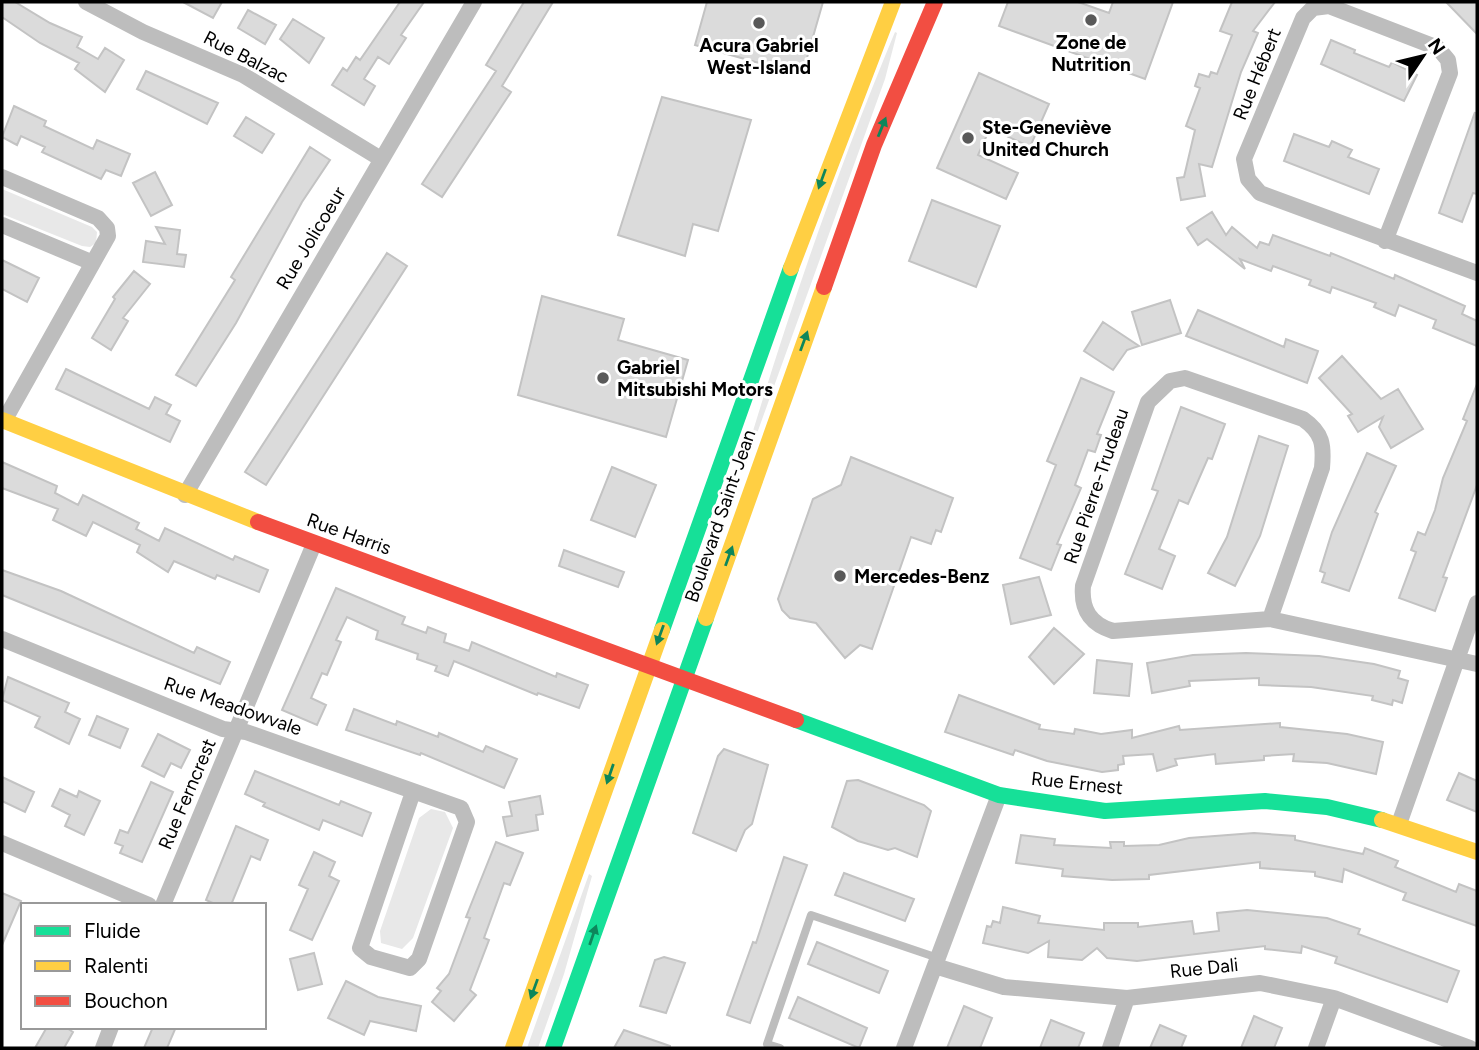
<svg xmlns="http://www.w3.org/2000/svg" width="1479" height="1050" viewBox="0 0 1479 1050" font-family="Figtree,sans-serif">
<rect width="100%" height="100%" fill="#fff"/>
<path fill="#e8e8e8" d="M895,32L897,33L885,79L743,472L741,471C785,322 835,176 895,32Z
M2,189L92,227L97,232L96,243L90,247L82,246L2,214Z
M431,809L445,812L453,828L413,938L402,949L381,943L380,931L419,818Z
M589,874L592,876L564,974L538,1048H527Z"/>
<path fill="#dbdbdb" stroke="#c3c3c3" stroke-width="2" d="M2,2H15L50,23L82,37L77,47L98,59L105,48L124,60L105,92L75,69L79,63L40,43L2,17Z
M183,2H222L213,18Z
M400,2H424L401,35L406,38L389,64L378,57L364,79L375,86L364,105L332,85L343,68L347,71L356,57L360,60Z
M524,2H553L502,86L511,92L442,197L422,184L496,71L486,65Z
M707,2H823L802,75L695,45Z
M1008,2H1078L1109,13L1113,2H1173L1145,79L999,26Z
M1232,2H1275L1253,31L1258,33L1241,72L1212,167L1199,164L1205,196L1181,200L1177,178L1184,177L1195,130L1186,126L1200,88L1195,86L1199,74L1209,77L1211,72L1217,74L1232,35L1220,31Z
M1446,2H1477V34Z
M248,10L276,25L265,44L238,28Z
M293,19L324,38L309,63L280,39Z
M1331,40L1355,50L1354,53L1389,67L1392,62L1417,75L1404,101L1321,64Z
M146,71L218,103L207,124L137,89Z
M979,73L1049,104L1030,147L990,128L978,155L1018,173L1006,199L937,168Z
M662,97L751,120L718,231L693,224L685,256L618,235Z
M14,106L46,121L44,126L93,149L97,140L130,154L121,176L106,170L101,179L42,152L45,147L21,136L17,145L2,137Z
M1475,112L1477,194L1473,193L1462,222L1439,213Z
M246,117L274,134L262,153L234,136Z
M1294,134L1329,147L1332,141L1352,150L1348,157L1379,169L1369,194L1284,161Z
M310,147L330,160L302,202L236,323L196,386L176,375L235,280L231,277Z
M155,172L172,205L151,216L133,183Z
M932,200L1000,226L976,287L909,261Z
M1212,212L1226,235L1232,227L1257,248L1260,242L1269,245L1273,235L1330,256L1331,253L1394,279L1395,275L1465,306L1462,314L1477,321V346L1433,328L1436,320L1399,305L1395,316L1374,307L1376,303L1332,287L1330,293L1309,285L1311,280L1273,266L1271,271L1240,259L1245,269L1207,239L1198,245L1187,228Z
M156,227L180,230L177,254L186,255L184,267L143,262L146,241L165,244Z
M387,253L407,266L266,485L245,472Z
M2,260L39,278L27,302L2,289Z
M134,271L150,284L123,318L128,321L111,350L92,338L115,299L113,297Z
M542,296L624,319L618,340L688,360L666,437L518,395Z
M1170,300L1181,333L1142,345L1132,312Z
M1198,310L1284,347L1286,339L1318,351L1307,383L1186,336Z
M1103,322L1139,346L1127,350L1113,370L1084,351Z
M1342,356L1381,399L1398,389L1423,429L1391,448L1379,427L1383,417L1358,432L1348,416L1352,414L1319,378Z
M66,369L149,409L155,397L171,405L166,414L180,421L170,442L56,389Z
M1081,378L1114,392L1097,434L1101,435L1095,452L1088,450L1075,485L1081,488L1057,544L1061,545L1051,570L1020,558L1056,465L1047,461Z
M1477,384V485L1443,577L1447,578L1435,611L1399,598L1416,552L1411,550L1418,532L1425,535L1435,510L1443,478L1467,421L1463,419Z
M1181,407L1225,424L1212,459L1208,458L1188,504L1179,500L1159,549L1175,556L1162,589L1125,574L1158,491L1152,489Z
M1259,436L1288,446L1260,536L1235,586L1208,573L1227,537Z
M1367,453L1396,466L1375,512L1378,514L1349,591L1322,582L1325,573L1320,571L1332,532Z
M851,457L953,498L941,532L936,530L931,544L911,537L872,649L860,645L845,658L816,623L790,618L782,610L778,599L813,499L841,485Z
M2,462L57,486L55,493L78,505L83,495L139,523L136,529L159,541L165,528L233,560L235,556L268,570L259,592L217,575L215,579L174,561L168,572L137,552L140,545L93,522L86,536L53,520L58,509L2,488Z
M612,467L656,485L635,537L591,520Z
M564,550L624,572L618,587L559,566Z
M2,570L61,591L194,653L197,647L230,662L220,684L2,595Z
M1039,577L1051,615L1011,624L1003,585Z
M336,588L405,617L402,624L426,633L428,627L446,634L444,642L469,651L472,642L556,677L557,673L588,685L579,708L538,693L537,695L454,661L448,676L435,671L437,666L417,659L418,654L376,639L378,631L347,617L336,640L341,642L327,675L322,673L311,698L326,705L317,725L282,710Z
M1054,628L1084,654L1054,684L1029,657Z
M1246,653L1319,656L1374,664L1400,671L1398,678L1408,681L1402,703L1393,700L1392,705L1372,700L1373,696L1311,687L1259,685V678L1189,681L1190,686L1152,693L1147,663L1193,655Z
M1097,660L1132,664L1129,696L1094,693Z
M8,677L69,703L65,712L80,719L69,744L35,727L40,717L2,700Z
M959,695L1040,725L1039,729L1074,734L1075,729L1101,734L1132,730V738L1179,726L1180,730L1280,723V727L1347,734L1383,742L1376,774L1327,763L1293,761L1294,754L1264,756V760L1216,764L1215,754L1175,759L1177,765L1157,771L1153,754L1123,756L1124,764L1118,765V770L1102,772L1047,761L1015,750L1013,755L945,732Z
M354,709L396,725L397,721L438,737L439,733L483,752L486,746L517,759L504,788L421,753L420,755L346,730Z
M97,716L128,729L120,748L89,735Z
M158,734L190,750L181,768L171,763L164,777L142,766Z
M724,749L768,765L752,824L745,830L736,851L693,833L718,756Z
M255,771L339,805L341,801L371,813L362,836L323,820L319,830L263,806L265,803L245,794Z
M1459,773L1477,781V812L1447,800Z
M2,777L34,792L25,812L2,801Z
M858,780L924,805L931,811L917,857L895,848L888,850L858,841L832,827L847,781Z
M151,782L173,792L142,862L120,853L123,846L115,843L120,830L128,833Z
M60,789L77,797L79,791L100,801L84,835L65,826L70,815L52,806Z
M540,796L543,814L536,815L538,830L507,836L503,817L512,816L509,802Z
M236,826L268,840L260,860L251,856L231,905H217L206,900Z
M1254,833L1295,836V840L1363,854L1365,848L1398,861L1395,867L1456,892L1459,884L1477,891V926L1403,900L1406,893L1344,869L1342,882L1315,876V872L1260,868V862L1149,875V879L1112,880L1062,876L1063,869L1016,863L1021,835L1055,839L1054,845L1111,848L1110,842H1124V846L1159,845L1189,838Z
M496,842L523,853L510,885L504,883L484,938L489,940L470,990L476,995L454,1021L432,1002L441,991L437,988L449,974L470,918L466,917Z
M314,852L335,862L329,876L339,881L312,940L290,930L308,889L299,885Z
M784,857L807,865L750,1023L727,1015L753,942L756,943Z
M844,873L914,899L905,921L835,895Z
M2,893L21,901L2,945Z
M1003,907L1040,916L1038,923L1104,930V923H1138V927L1192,921L1194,934L1219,931L1217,913L1247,910L1327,918L1360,929L1358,934L1459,971L1447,1002L1335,963L1337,957L1302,946L1301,953L1265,949V946L1137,961L1107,958L1097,948L1082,960L1048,957L1049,941L1028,953L983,943L987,926L991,927L993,921L1000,923Z
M817,942L888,971L879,993L808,964Z
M314,953L322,984L298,990L290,959Z
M664,957L685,963L666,1013L640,1006L655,960Z
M346,981L378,997L421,1006L416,1031L370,1021L364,1035L328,1018Z
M798,997L867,1028L859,1048L789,1018Z
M964,1006L992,1018L980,1048H947Z
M1254,1016L1282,1028L1274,1048H1241Z
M1051,1020L1084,1033L1078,1048H1040Z
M1160,1025L1186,1036L1181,1048H1150Z
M47,1027H65L73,1032L64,1048H35Z
M153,1027H176L167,1048H144Z
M624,1030L670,1046V1048H614Z"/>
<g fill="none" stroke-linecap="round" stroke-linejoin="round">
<path stroke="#bdbdbd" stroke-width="8" d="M780,1048L767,1044L811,915L938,958"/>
<path stroke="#bdbdbd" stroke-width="16" d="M86,2L143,32L243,75L381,159
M2,177L98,218L107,228L108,236L4,421
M2,225L93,263
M1385,241L1450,73L1448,60L1438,48L1329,6L1313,8L1303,18L1244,159L1248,179L1260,193L1477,273
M185,495L474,2
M1270,619L1322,468C1324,445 1323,433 1303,419L1185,378L1170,381L1148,402L1083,586C1081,609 1090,624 1113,631L1270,619L1477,664
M2,639L223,729L246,732L461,808L467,822L419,959L410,968L371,957L360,948L413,792
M1399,824L1477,603
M2,843L149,905
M163,905L314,544
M935,966L1004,987L1127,998L1260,983L1334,998L1470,1048
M103,1048L111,1027
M904,1048L999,795
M1110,1048L1127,998
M1316,1048L1334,998"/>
<path stroke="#16e098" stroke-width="16" d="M662,630L791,268
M796,720L999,795L1105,811L1265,801L1327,807L1382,820
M553,1048L706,618"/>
<path stroke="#ffcf43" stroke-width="16" d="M791,268L893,2
M2,420L258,522
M706,618L824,287
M1382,820L1477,852
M513,1048L662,630"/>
<path stroke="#f24e42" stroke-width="16" d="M824,287L874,145L935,2
M258,522L796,720"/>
</g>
<defs><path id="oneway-solid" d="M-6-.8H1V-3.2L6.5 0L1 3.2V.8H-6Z" transform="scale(1.75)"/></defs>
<g fill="#0d865b">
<use href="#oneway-solid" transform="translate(882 127) rotate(-68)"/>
<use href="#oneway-solid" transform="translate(822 179) rotate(110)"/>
<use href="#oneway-solid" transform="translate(804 341) rotate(-70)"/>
<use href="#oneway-solid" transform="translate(729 556) rotate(-70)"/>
<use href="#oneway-solid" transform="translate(660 635) rotate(110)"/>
<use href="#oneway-solid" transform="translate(610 774) rotate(109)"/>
<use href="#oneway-solid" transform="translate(593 935) rotate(-71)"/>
<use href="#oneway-solid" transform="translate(534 989) rotate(110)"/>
</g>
<g fill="#595959" stroke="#fff" stroke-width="2.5">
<circle cx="1091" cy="20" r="7"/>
<circle cx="759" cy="23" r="7"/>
<circle cx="968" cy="138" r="7"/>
<circle cx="603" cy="378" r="7"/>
<circle cx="840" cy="576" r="7"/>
</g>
<g text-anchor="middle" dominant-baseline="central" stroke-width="6" stroke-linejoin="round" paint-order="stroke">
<g font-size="19" font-weight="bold" fill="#000" stroke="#fff" text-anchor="start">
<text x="1091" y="42" text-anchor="middle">Zone de<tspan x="1091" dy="22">Nutrition</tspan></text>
<text x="759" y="45" text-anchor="middle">Acura Gabriel<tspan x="759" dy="22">West-Island</tspan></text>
<text x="982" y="127">Ste-Geneviève<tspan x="982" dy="22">United Church</tspan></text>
<text x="617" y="367">Gabriel<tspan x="617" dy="22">Mitsubishi Motors</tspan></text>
<text x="854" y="576">Mercedes-Benz</text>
</g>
<g font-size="19" fill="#000" stroke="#fff">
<text transform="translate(246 57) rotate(27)">Rue Balzac</text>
<text transform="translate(1257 74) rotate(-68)">Rue Hébert</text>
<text transform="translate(311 238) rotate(-59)">Rue Jolicoeur</text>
<text transform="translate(1096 486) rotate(-71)">Rue Pierre-Trudeau</text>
<text transform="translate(720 516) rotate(-71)">Boulevard Saint-Jean</text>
<text transform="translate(349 534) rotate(20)">Rue Harris</text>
<text transform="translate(233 706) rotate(19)">Rue Meadowvale</text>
<text transform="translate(1077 783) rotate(6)">Rue Ernest</text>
<text transform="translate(187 794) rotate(-67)">Rue Ferncrest</text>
<text transform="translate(1204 968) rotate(-6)">Rue Dali</text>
</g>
</g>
<rect width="1479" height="1050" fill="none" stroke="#000000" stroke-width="7"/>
<rect x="21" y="903" width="245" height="126" fill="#ffffff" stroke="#999999" stroke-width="2"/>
<rect x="35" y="926" width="35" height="10" fill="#16e098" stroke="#999999" stroke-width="2"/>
<text x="84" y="938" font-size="21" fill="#000000">Fluide</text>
<rect x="35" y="961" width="35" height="10" fill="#ffcf43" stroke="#999999" stroke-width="2"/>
<text x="84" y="973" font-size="21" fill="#000000">Ralenti</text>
<rect x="35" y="996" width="35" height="10" fill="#f24e42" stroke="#999999" stroke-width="2"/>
<text x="84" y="1008" font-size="21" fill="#000000">Bouchon</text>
<g transform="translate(1423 56) rotate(55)" stroke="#ffffff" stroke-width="5" paint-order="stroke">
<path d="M0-5L12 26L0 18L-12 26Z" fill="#000000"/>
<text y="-10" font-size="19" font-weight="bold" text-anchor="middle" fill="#000000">N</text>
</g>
</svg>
